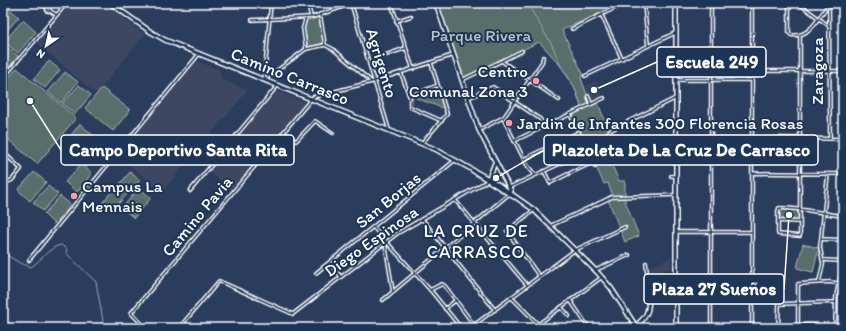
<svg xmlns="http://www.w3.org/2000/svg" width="846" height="331" viewBox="0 0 846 331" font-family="Itim,sans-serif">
<rect width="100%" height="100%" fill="#2b3d5c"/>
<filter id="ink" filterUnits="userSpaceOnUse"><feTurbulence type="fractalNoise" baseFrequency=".025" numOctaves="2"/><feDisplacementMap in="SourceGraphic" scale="8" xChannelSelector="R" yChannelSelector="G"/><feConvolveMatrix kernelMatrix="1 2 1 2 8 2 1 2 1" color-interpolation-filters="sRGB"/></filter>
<g filter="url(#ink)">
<path fill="#3c4762" d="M72,3H102L145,34L96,94L37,43Z
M197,61L220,70L221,79L248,90L162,192L119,156Z
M596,81L603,98L592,103L585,87Z
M277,91L306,103L232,191L209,171Z
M671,257V268L650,277L649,268Z"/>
<path fill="#596e6a" stroke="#acb6b4" d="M437,3H623L562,30L583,74L581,78L590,104L582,108C573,78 560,64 539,42L463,78Z
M5,5L19,17L3,35V8Z
M319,16L324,43L308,47L304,27L306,18Z
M23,20L36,32L18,53L4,42Z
M3,44L18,56L3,74Z
M49,61L60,70L45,88L34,79Z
M17,68L76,118L37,164L3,135V84Z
M65,72L78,82L61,103L48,92Z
M79,85L91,95L75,114L62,104Z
M437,87L438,88L445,109L416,98V94Z
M102,88L130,110L113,131L85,108Z
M598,103L608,129L598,142L588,148L572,114Z
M80,124L102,143L93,153L71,135Z
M610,132L621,155L610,161L619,181H625V201L639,236L625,242L607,197L612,194L608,183L604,184L589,152L602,143Z
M81,164L92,173L77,192L65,182Z
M34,172L46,182L30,201L18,190Z
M130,172L140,180L129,193L119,185Z
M117,185L127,194L112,211L102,203Z
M48,186L58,194L43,211L33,202Z
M139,188L151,198L134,218L122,208Z
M60,196L71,205L54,224L44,214Z
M780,209L798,210V219H780Z
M803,244L819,248L813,272L797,268Z"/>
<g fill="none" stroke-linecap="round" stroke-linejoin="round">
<path stroke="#95a7bc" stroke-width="1" d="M527,3L552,45L561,66L576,91L581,107
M3,253L20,263L31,267C42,260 49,247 61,245L67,249L66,253L96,282L103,321L102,328"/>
<g stroke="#fff" stroke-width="4.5">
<path id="street" d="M40,3L47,8V11H50L49,7L47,8
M308,3L311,17
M351,3L389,130
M391,3L413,69
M644,3L648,46
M789,3V33L791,35C810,38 818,18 828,5
M798,3L829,26
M829,3L830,139
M789,9L793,3
M50,11L57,15
M320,14L325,45
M602,16L622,59
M306,17L303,28L306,49
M252,20L313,17L354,3
M396,21L411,16
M572,29L625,3
M800,36C800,103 800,170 800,236L778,234V211L779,208C801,208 822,213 843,216
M383,56L406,48
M503,62L559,100
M752,71H843
M401,73L410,98V107L442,121
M585,76L675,33
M3,78L67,3
M264,80L306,49L325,45L333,49L372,82
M264,80L271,3
M462,80L522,51
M676,80H752
M410,96L438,85
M588,96L591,104
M468,98L493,87L540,119L544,125
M570,114L595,167
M503,118L527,165L535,175
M479,130L504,117L542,62L543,57
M284,132L296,141L315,121L333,133
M514,141L604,98
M677,141H711
M752,141L780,138L843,139
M422,143L447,114L431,63
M3,152L21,169L12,180L3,184
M524,159L579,132
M544,171L550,183L568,174
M570,173L592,163
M752,173L843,174
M671,176H676
M510,187L585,152L599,143L611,130L676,98
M190,191L278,85
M455,200L527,285
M534,210L507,231L539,276
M422,219L495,310
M778,221L800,222
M550,226L612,197L676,195
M373,227L432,292L461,328
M676,232H752
M821,239L843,240
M385,243L393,292
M29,260L199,54
M824,260L839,261L843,264
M330,263L341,277
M646,263L648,283
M596,270L629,255
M316,273L454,161
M819,282L823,264L820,247L828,174
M677,284L711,287
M430,290L442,284L445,286L474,325
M511,297L538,324
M383,300L509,194
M570,300L589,328
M561,307L569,316
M445,309L456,300
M540,323L544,328
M778,325L843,326
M146,328L131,313L313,97L375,81L453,55
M179,328L219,281L293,314L398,233L487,181
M470,328L575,250L625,227
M533,328L602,277
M632,328L635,326
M711,328V3
M752,328V3
M778,328L779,304L836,302
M798,328V284L829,282L843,284
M835,328L836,296L843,264"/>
</g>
<g stroke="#fff" stroke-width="6">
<path id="secondary" d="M110,3L151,32L165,40L435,149L496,183L534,210L598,273L611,288L637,328
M436,3L479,130L511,191
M472,170L514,197
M488,180L495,163
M635,326C653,314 648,302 648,283H676
M676,328V3"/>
</g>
<use href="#street" stroke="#1d3557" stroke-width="1.5"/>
<use href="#secondary" stroke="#1d3557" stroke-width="3"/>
</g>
</g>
<g fill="#ff9aa2" stroke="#1d3557" stroke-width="1.5">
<circle cx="536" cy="81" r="4"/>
<circle cx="509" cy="123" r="4"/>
<circle cx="74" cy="196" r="4"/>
</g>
<g text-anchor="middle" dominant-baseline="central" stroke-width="4" stroke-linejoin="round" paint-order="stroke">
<g font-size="17" fill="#bdc5c3" stroke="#1d3557">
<text x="481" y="35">Parque Rivera</text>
</g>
<g font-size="17" fill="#fff" stroke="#1d3557">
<text transform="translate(382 63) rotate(73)">Agrigento</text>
<text transform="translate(817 71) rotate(-90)">Zaragoza</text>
<text transform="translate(290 76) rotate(22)">Camino Carrasco</text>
<text transform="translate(388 200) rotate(-39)">San Borjas</text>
<text transform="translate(197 216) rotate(-50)">Camino Pavia</text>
<text transform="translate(371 241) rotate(-35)">Diego Espinosa</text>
</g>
<g font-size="17" fill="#fff" stroke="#1d3557" text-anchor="start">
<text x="528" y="71" text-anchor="end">Centro<tspan x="528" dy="20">Comunal Zona 3</tspan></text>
<text x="517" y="123">Jardin de Infantes 300 Florencia Rosas</text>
<text x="82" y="186">Campus La<tspan x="82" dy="20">Mennais</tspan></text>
</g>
<g font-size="18" letter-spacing="1" fill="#fff" stroke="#1d3557">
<text x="476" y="231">LA CRUZ DE<tspan x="476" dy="21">CARRASCO</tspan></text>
</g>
</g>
<path fill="none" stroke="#fff" stroke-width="1.5" d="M594 90L657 62M496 178L544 150M30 101L61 150M789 215L784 289"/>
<g fill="#fff" stroke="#1d3557" stroke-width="1.5">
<circle cx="594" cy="90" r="4"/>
<circle cx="496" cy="178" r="4"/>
<circle cx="30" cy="101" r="4"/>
<circle cx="789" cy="215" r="4"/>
</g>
<g fill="#1d3557" stroke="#fff" stroke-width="1.5">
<rect x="657" y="47" width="109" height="30" rx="4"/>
<rect x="544" y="135" width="274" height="30" rx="4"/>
<rect x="61" y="135" width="233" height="30" rx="4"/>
<rect x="644" y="274" width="140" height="30" rx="4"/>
</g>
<g font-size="18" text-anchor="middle" font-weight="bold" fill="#fff">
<text x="712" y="68">Escuela 249</text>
<text x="681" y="156">Plazoleta De La Cruz De Carrasco</text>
<text x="178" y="156">Campo Deportivo Santa Rita</text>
<text x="714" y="295">Plaza 27 Sueños</text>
</g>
<rect width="846" height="331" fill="none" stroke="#1d3557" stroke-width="16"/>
<rect x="8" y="8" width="830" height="315" fill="none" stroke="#fff" stroke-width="1.5" filter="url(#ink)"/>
<g transform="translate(46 46) rotate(214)" stroke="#1d3557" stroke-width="3" paint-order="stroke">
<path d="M0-3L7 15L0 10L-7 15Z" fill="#ffffff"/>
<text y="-6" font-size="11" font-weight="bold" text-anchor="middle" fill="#ffffff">N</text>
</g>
</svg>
